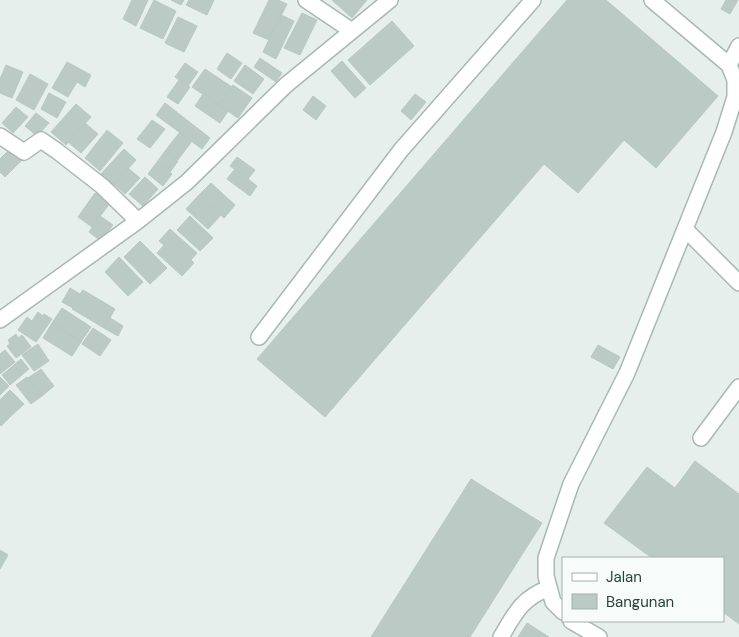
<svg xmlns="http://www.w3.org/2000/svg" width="739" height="637" viewBox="0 0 739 637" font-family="'DM Sans',sans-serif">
<rect width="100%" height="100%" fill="#e6efeb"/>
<path fill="#bbcac4" stroke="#b8c9c2" d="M132,0H148L136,26L123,19Z
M154,0L176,11L163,39L140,28Z
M171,0H184L181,5Z
M189,0H214L207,15L186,5Z
M269,0H278L287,4L269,40L253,33Z
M332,0H367L352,18Z
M567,0H606L718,96L656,168L624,140L578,193L544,164L325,417L257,359Z
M726,0H738L730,14L721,9Z
M302,13L317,20L300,55L284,48Z
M281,15L294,21L276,59L263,52Z
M178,17L197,26L184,52L165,43Z
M392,21L414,46L370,85L348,60Z
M227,53L242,63L231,79L217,69Z
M260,58L282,73L276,82L254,67Z
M342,61L366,88L355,98L331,71Z
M67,62L91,75L85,87L77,82L68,97L52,88Z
M185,63L198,72L188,86L175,77Z
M6,65L23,72L12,98L0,93V79Z
M245,65L264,79L253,94L234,81Z
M205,69L232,87L219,105L192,87Z
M30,74L48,84L34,110L16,100Z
M179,80L190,87L178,104L167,97Z
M233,85L252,98L238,118L219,105Z
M49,93L66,102L57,118L41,109Z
M203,94L228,111L220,123L195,106Z
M415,94L426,102L411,120L401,111Z
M313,96L326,106L316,120L303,110Z
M165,103L210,138L202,149L156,115Z
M76,104L91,117L66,145L51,132Z
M16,107L28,117L13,133L2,123Z
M36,113L49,123L37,136L25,126Z
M152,120L165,129L150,148L137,139Z
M85,123L98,134L81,153L68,142Z
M107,130L123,143L100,171L85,158Z
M180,132L192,141L177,161L165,151Z
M11,148L23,159L5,177L0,172V159Z
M124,149L136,160L111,187L99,176Z
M165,151L178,161L170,172L157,162Z
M237,157L255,170L248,179L230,166Z
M157,162L172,174L163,186L148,174Z
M128,168L140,178L125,194L114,184Z
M235,169L257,186L250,196L227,179Z
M145,177L158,189L143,206L129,194Z
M211,183L235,205L224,218L199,195Z
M95,193L110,203L92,227L78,217Z
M199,195L221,215L208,229L186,209Z
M100,216L113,225L101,241L89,232Z
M190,216L213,238L200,251L177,230Z
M170,229L197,253L191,260L194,263L182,276L157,253L164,245L159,241Z
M140,241L167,268L150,284L124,257Z
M119,257L143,282L128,296L105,272Z
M70,288L80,294L83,290L115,309L104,328L72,309L73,308L62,302Z
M62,308L91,327L81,342L52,323Z
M38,312L43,316L44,314L52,319L36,342L18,330L27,317L32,321Z
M110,318L123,326L118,336L104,328Z
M52,323L81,342L72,356L43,338Z
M93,328L111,340L100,356L82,344Z
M16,334L18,338L22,335L31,347L16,358L7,346L10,344L8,340Z
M38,344L49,361L34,371L22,355Z
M598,345L620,357L613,369L591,357Z
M5,350L15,362L0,374V354Z
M21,359L29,369L10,385L2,375Z
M41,369L54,386L42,396L28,378Z
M0,377L9,386L0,395Z
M27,377L42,396L31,404L16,385Z
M10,390L24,404L10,417L0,407V400Z
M0,407L10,417L1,426L0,425Z
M695,461L739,494V624L723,612V558H652L604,523L647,467L675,488Z
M471,479L542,523L470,637H371Z
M0,550L8,555L0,569Z
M527,623L549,637H518Z"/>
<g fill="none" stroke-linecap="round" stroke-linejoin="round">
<g stroke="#a8b8b2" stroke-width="18">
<path id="minor" d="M306,0L352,31
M729,65L739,46
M0,136L24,152L41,140L57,151L102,186L138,221
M685,229L739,283
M0,320L138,221L187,182L286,85L390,0
M259,337L401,150L533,0
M701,438L739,387
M563,612L553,602L546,576V558L571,484L627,373L724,132L735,97V80L729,65L652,0
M571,621L599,637
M501,637C515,613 522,598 549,588"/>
</g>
<use href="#minor" stroke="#fff" stroke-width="15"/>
</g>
<rect x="562" y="557" width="162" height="65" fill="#f7fbf9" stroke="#a3b1ad"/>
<rect x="572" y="573" width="25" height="8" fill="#ffffff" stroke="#a3b1ad"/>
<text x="606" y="582" font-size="15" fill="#24423a">Jalan</text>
<rect x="572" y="594" width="25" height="15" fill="#bbcac4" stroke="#a3b1ad"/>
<text x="606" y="607" font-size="15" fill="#24423a">Bangunan</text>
</svg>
